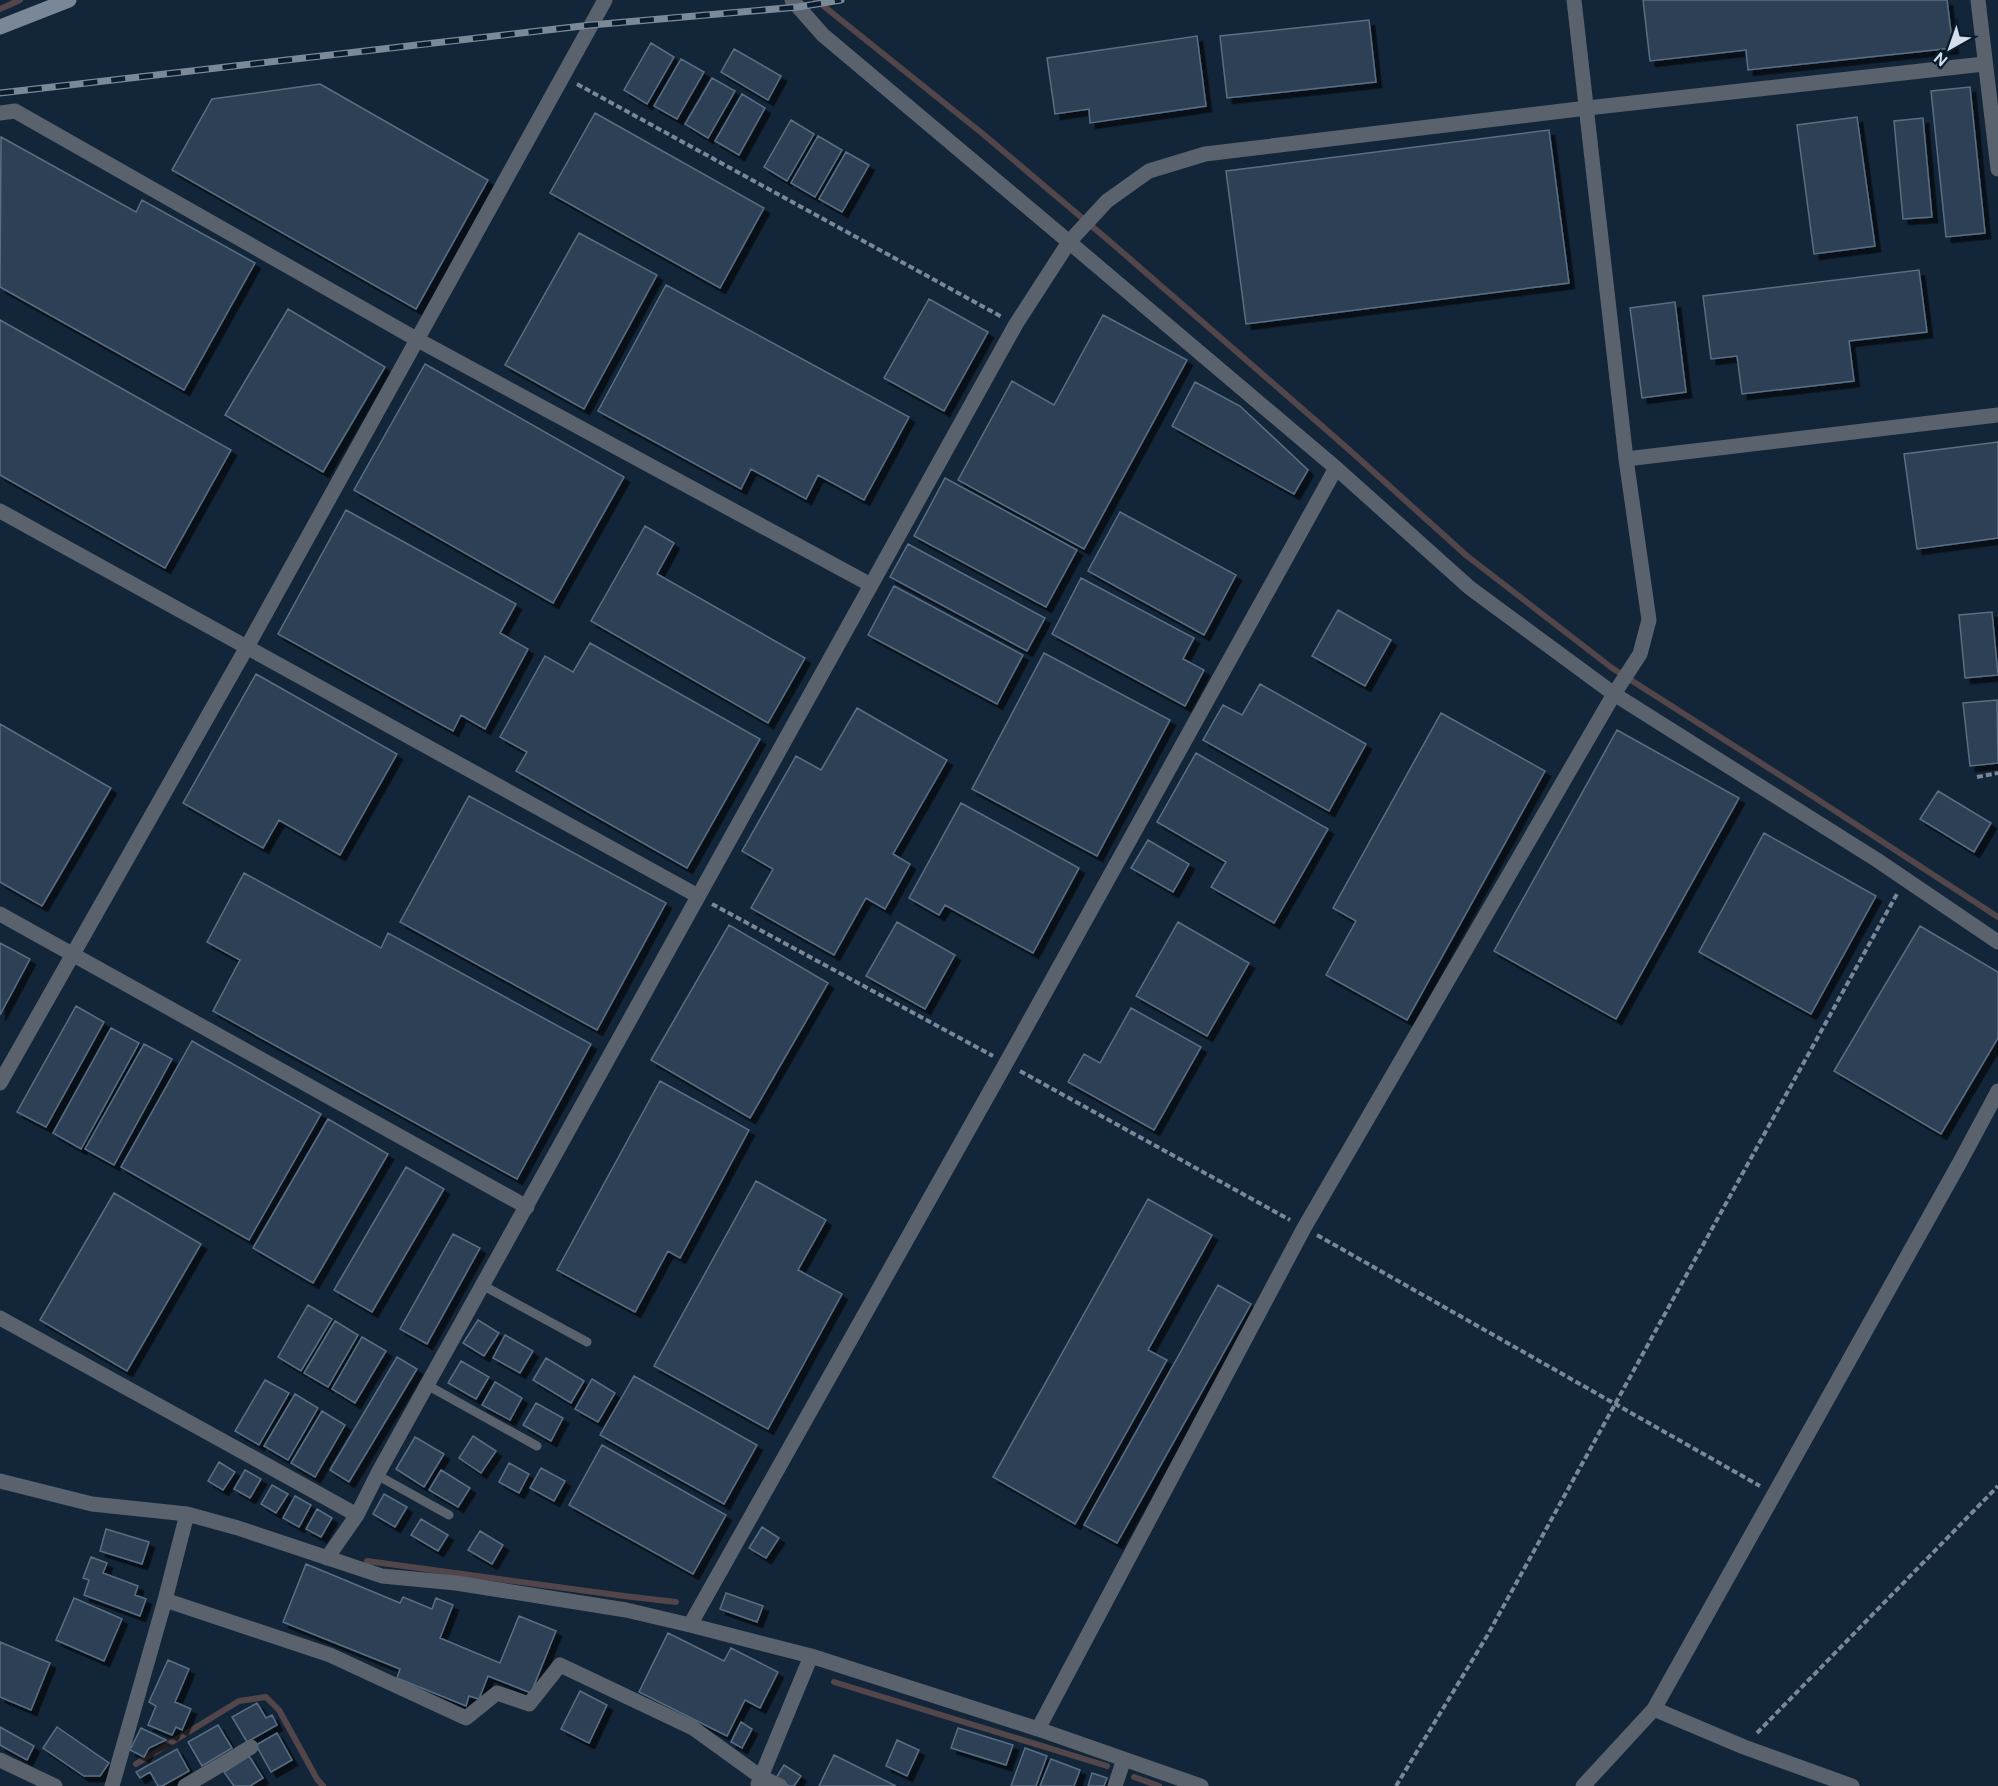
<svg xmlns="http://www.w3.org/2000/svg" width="1998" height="1786" viewBox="0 0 1998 1786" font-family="'DM Sans',sans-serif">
<defs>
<filter id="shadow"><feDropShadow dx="5.5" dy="5.5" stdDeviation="0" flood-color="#0009"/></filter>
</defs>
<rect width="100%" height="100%" fill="#132538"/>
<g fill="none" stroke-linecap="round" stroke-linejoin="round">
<path stroke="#53464b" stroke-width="6" d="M816,0L983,134L1114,245L1346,447L1467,556L1612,668L1800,788L1998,917
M0,9L20,0
M367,1561L624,1596L676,1602
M834,1682L1107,1766
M136,1764L239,1701L266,1697L279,1710L317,1779L323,1786
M1134,1777L1159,1786"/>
</g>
<path fill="#2e4155" stroke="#596e84" stroke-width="1.5" filter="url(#shadow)" d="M1643,0H1947L1953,48L1748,70L1746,50L1650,61Z
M1369,20L1376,82L1227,98L1220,36Z
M1197,36L1206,106L1090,123L1089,109L1055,114L1047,58Z
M651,43L674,57L647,104L624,90Z
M734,49L781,76L768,100L721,72Z
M681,59L704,72L677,119L654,106Z
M712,78L735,91L708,138L685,124Z
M320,84L488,180L416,309L172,170L212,99Z
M1970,87L1985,233L1946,237L1931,91Z
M742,94L765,108L739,155L715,141Z
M595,113L764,208L720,288L550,193Z
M1857,117L1875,246L1814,254L1797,125Z
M1923,118L1932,217L1903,219L1894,121Z
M791,120L814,134L787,181L764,167Z
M1549,130L1569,283L1246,324L1226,171Z
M818,136L842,150L815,197L791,183Z
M1,137L136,212L142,200L255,263L184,390L0,287Z
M846,152L869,165L842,212L819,199Z
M579,233L657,275L584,409L505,365Z
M1919,270L1927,332L1849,341L1854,381L1742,394L1737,356L1711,359L1703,296Z
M666,285L909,417L864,500L818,475L806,499L751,469L741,489L598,411Z
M929,299L988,332L944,411L884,378Z
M1675,302L1686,392L1642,398L1630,308Z
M288,309L385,367L323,472L225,415Z
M1103,315L1187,360L1084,549L958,480L1012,381L1054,405Z
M0,320L231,450L165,568L0,475Z
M425,364L624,477L553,603L354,490Z
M1195,382L1240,406L1308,470L1294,494L1172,426Z
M1998,442V538L1917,549L1904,454Z
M945,478L1077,550L1046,607L914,536Z
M346,510L516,604L500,633L528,649L485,729L461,715L453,731L278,634Z
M1120,512L1236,575L1204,635L1088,571Z
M645,526L674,543L657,574L805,658L768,723L591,621Z
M908,544L1045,618L1027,651L890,577Z
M1081,578L1194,638L1183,659L1204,670L1185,706L1052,634Z
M894,586L1023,655L997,704L868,635Z
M1338,610L1391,640L1365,686L1312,656Z
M1992,612L1998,675L1965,678L1959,615Z
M590,643L760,739L687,868L516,771L527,752L500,737L545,656L573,672Z
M1044,653L1170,720L1097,856L972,789Z
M256,674L397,754L340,855L279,820L263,848L183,803Z
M1260,684L1366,744L1329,811L1203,740L1223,705L1242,715Z
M1997,700L1998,763L1970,766L1963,703Z
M857,708L947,760L893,854L910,864L885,909L866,898L834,955L751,908L773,869L742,851L796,756L821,770Z
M1441,713L1545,771L1407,1020L1326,975L1356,921L1333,908Z
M0,724L111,788L42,906L0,882Z
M1617,730L1739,798L1616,1019L1494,951Z
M1196,753L1328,829L1274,923L1211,887L1226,862L1157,822Z
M1938,791L1991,823L1974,852L1920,819Z
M469,796L666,903L597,1030L400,922Z
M961,803L1079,868L1033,953L945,905L939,915L909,898Z
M1764,833L1876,896L1811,1014L1699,952Z
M1148,840L1189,864L1173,892L1131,868Z
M244,873L381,948L388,933L591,1044L517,1179L213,1011L240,960L207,942Z
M897,922L955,955L925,1009L866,976Z
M1178,922L1249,963L1207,1036L1136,996Z
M729,925L828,983L750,1118L651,1060Z
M1920,926L1998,972V1038L1941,1134L1834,1071Z
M0,943L30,959L0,1015Z
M76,1006L104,1022L46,1127L17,1112Z
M1131,1008L1201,1047L1154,1130L1068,1082L1084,1054L1100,1063Z
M111,1028L139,1043L81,1149L53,1133Z
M192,1041L321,1114L249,1240L121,1167Z
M144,1044L172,1059L114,1165L85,1149Z
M660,1081L749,1130L680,1258L668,1251L635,1312L557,1270Z
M328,1119L388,1154L313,1283L253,1248Z
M406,1167L444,1189L372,1312L334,1290Z
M756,1181L826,1220L798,1270L842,1294L768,1429L654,1366Z
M114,1193L201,1244L127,1371L40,1320Z
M1148,1199L1212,1235L1148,1350L1167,1360L1075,1524L993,1477Z
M453,1234L480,1248L427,1344L400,1329Z
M1218,1285L1251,1304L1117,1543L1084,1525Z
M308,1305L332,1319L301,1371L278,1357Z
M478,1320L499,1333L484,1356L463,1343Z
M335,1321L358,1335L328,1387L304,1373Z
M505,1335L533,1351L520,1373L493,1358Z
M362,1337L386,1351L355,1403L332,1389Z
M397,1357L417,1369L349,1482L330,1470Z
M546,1358L584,1381L571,1403L533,1380Z
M461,1361L489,1377L476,1399L448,1383Z
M634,1376L757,1445L724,1504L600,1435Z
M592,1379L615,1393L598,1422L575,1409Z
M265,1380L289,1393L259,1445L235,1431Z
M495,1382L522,1398L510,1420L482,1405Z
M295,1394L318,1408L288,1460L264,1446Z
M536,1403L563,1418L551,1441L523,1425Z
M322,1411L345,1425L315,1477L291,1463Z
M473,1436L496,1451L481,1473L459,1458Z
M415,1437L444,1454L424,1487L396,1469Z
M602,1445L726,1515L693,1574L569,1505Z
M219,1462L235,1472L223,1490L208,1481Z
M509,1463L529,1474L519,1493L499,1482Z
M541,1468L565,1481L554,1501L530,1488Z
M245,1470L261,1479L250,1498L234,1489Z
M441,1470L470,1488L458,1507L429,1490Z
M272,1485L288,1494L276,1513L261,1504Z
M384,1494L407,1507L395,1527L373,1514Z
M295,1496L311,1505L299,1527L283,1518Z
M317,1509L332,1518L321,1537L306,1529Z
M421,1519L448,1535L438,1551L411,1535Z
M762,1527L779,1538L766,1558L749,1548Z
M106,1529L149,1542L142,1564L100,1551Z
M480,1531L503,1545L492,1564L468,1550Z
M91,1557L107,1563L103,1573L138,1586L135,1595L146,1599L140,1616L84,1595L89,1580L83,1578Z
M306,1564L400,1603L403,1597L432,1609L436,1598L453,1605L440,1638L500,1663L519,1616L556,1631L531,1693L488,1676L479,1699L469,1696L466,1706L397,1678L400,1669L283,1622Z
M726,1593L763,1606L757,1622L720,1609Z
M74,1598L122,1619L104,1661L56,1640Z
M668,1633L724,1661L731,1648L778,1672L760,1708L745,1700L727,1736L639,1692Z
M0,1642L50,1663L31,1710L0,1697Z
M168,1660L189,1669L175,1702L191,1709L182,1730L176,1727L172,1735L148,1725L156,1706L149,1702Z
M580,1691L607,1705L589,1743L561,1729Z
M257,1703L266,1718L272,1715L277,1725L247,1742L232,1717Z
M741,1722L752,1729L742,1748L731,1742Z
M218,1725L232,1748L202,1766L188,1742Z
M0,1727L34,1746L27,1760L0,1745Z
M57,1727L109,1763L100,1776H84L43,1748Z
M141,1728L166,1740L149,1748L144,1757L130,1750Z
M958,1728L1013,1745L1006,1765L951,1748Z
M277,1733L292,1760L271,1772L256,1745Z
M897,1740L919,1750L907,1776L886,1766Z
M1025,1748L1047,1756L1036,1786H1011Z
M177,1749L189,1771L162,1786H158L150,1772L140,1778L136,1772Z
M834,1755L896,1786H819Z
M249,1756L263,1778L250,1786H234L224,1772Z
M1051,1759L1080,1770L1074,1786H1040Z
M784,1765L801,1776L794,1786H789L776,1778Z
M1092,1773L1107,1778L1104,1786H1088Z"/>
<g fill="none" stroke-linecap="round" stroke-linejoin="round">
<path stroke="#798797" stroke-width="4" stroke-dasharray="6 3" stroke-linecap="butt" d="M577,84L1002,317
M1977,777L1998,773
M712,904L993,1056
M1020,1071L1290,1220
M1317,1235L1760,1486
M1757,1733L1998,1486
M1396,1786L1487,1636L1898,892"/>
<path stroke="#5a636d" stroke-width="9" d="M482,1285L587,1342
M427,1385L537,1446
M377,1475L449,1515"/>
<path stroke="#5a636d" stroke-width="15" d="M0,113L15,111L418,340L871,585
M1626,459L1998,415
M0,511L698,896
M0,914L527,1207
M0,1083L247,647L605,0
M0,1318L357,1515
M0,1481L92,1504L187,1514L238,1528L382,1576L456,1583L626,1610L690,1625L811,1656L1038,1729L1201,1786
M327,1558L357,1515L377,1475L1016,324L1069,242L823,35L792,0
M165,1600L330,1655L466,1718L497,1693L529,1704L560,1665L693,1728L761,1777L780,1786
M690,1625L1006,1063L1336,468
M1654,1709L1744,1747L1852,1786
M1038,1729L1304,1228L1614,694L1640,654L1649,620L1626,459L1574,0
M0,1760L55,1786
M758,1784L811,1656
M112,1786L165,1600L187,1514
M185,1786L251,1747
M1115,1786L1124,1759
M1583,1786L1654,1709L1960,1162L1998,1091"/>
<path stroke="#5a636d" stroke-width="15" d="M1978,0L1998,169
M1984,64L1587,108L1205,154L1149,171L1107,201L1069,242L1336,468L1470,588L1614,694L1877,860L1998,942"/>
<path stroke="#798797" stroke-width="15" d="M0,27L69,0"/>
<g stroke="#7b8a99" stroke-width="7">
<path id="rail" d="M0,93L591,25L798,7L841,0"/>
</g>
<use href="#rail" stroke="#0a1c2e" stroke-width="4.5" stroke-dasharray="14" stroke-linecap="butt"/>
</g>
<g transform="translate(1950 48) rotate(220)" stroke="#0a1c2e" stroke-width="4.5" paint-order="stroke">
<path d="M0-4.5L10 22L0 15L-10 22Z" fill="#d4dfec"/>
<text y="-9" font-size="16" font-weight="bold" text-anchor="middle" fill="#d4dfec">N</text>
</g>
</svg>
